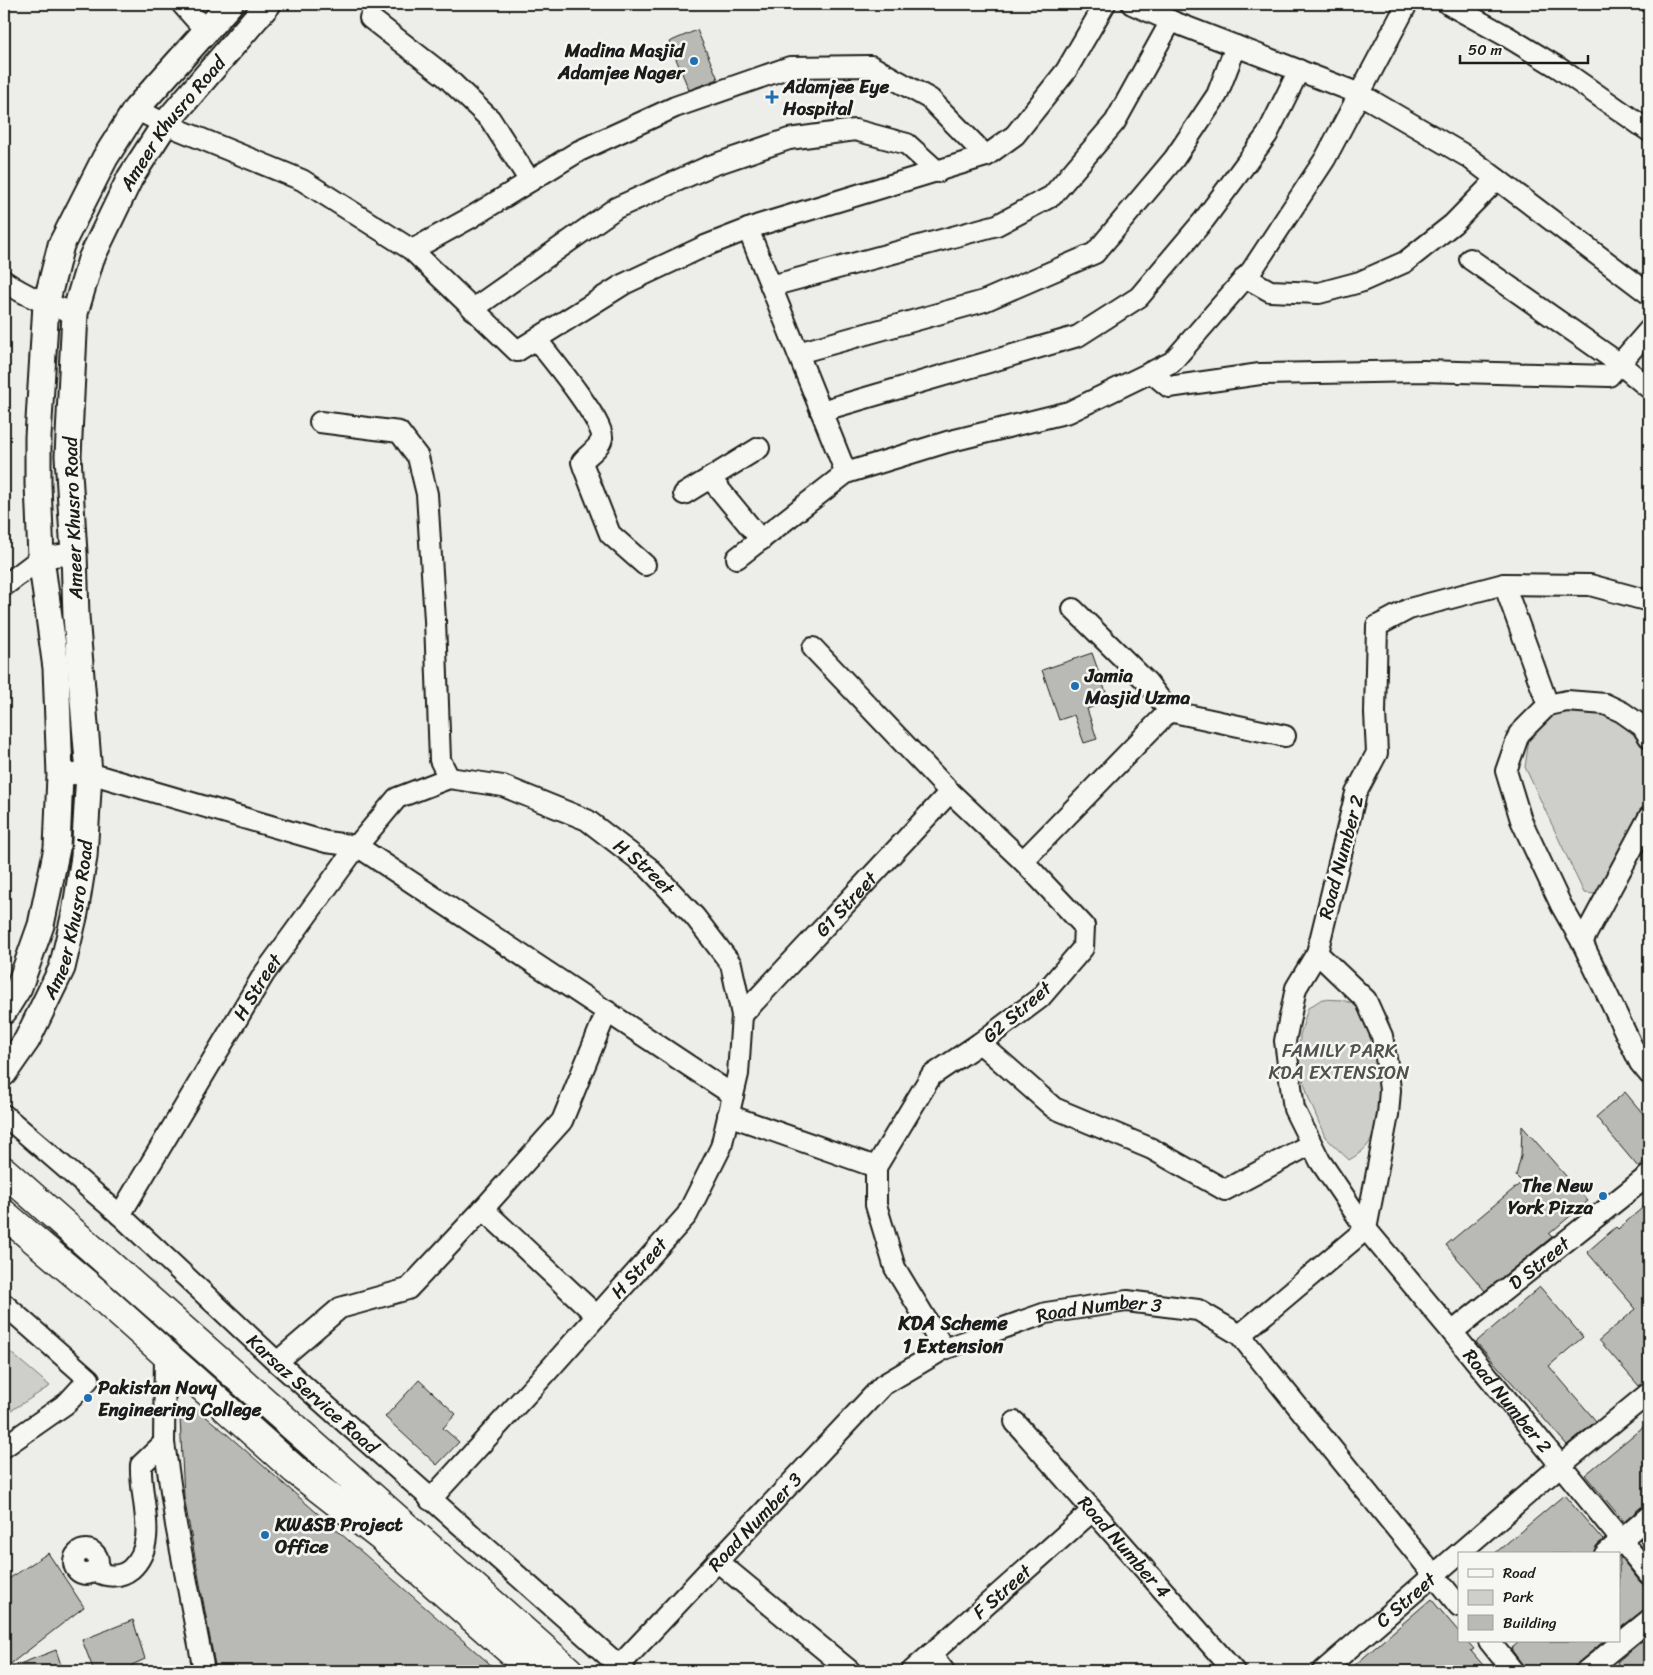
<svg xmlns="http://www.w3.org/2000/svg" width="1653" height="1675" viewBox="0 0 1653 1675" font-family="Sriracha,sans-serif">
<rect width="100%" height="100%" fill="#edede9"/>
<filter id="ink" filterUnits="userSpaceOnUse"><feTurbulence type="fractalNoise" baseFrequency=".02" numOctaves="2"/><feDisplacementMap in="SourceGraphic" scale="10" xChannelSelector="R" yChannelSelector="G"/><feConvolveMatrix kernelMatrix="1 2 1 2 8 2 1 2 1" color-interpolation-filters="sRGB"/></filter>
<g filter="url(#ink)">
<path fill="#cececb" stroke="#757574" d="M1583,709L1611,716L1635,733L1649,754V794L1640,820L1607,883L1596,894L1584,893L1525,767L1529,739L1541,722L1557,713Z
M1322,999L1341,1000L1357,1004C1362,1013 1368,1022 1372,1031C1381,1057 1385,1111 1373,1136C1368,1148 1359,1154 1349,1160L1325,1137L1309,1099L1299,1065L1300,1035L1308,1008Z
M4,1347L50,1386L4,1415Z"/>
<path fill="#b9b9b6" stroke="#1c1c1c" d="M697,30L718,79L689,90L669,42Z
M1092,653L1109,701L1087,709L1097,739L1084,743L1074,715L1059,720L1042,670Z
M1625,1092L1649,1121V1158L1638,1167L1596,1117Z
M1522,1126L1588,1201L1549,1234L1552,1237L1485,1291L1446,1245L1522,1182L1516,1176L1521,1156Z
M1649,1202V1381L1639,1386L1599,1340L1636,1309L1587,1252L1616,1227L1618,1229Z
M1540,1287L1583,1337L1549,1366L1596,1421L1567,1445L1476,1342Z
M419,1380L456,1414L443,1428L459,1442L437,1465L385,1417Z
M194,1407L221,1429L498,1671H216L184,1497L180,1418L187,1411Z
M1649,1422V1504L1641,1507L1624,1522L1585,1475Z
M1564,1495L1603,1540L1597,1545L1593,1554H1494Z
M1649,1531V1556L1639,1543L1641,1541L1640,1540Z
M48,1553L84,1607L4,1669V1582Z
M1621,1558L1640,1582L1644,1585L1649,1586V1608L1642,1611L1619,1629V1559Z
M1431,1599L1459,1632V1641H1467L1474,1649L1471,1651L1488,1671H1348Z
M133,1620L145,1659L132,1665L135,1671H94L82,1640Z
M1649,1635V1671H1609L1618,1664L1617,1662Z
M1520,1641H1604L1568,1671H1525L1522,1664L1511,1649Z
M56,1650L63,1671H4V1670Z"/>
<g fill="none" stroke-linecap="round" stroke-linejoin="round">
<g stroke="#1c1c1c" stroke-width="24">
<g id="minor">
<path d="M182,4L205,30"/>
<path d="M1132,4L1171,21L1360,94L1468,157L1649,294"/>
<path d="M1448,4L1508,37L1559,68L1649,131"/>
<path d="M370,18L445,76L490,119L530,181"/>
<path d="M136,109L165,124L302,180L412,250L517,351L624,284L705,246L759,225L986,156L1015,135L1066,71L1105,4"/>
<path d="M748,229L846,473"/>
<path d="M412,250L470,218L579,151L675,107L790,67L871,66L930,99L986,156"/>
<path d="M1470,259L1620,364L1649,388"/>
<path d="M1245,277L1270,291L1319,293L1360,282L1405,262L1453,224L1497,179"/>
<path d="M4,281C27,297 49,305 75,313"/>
<path d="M771,286L997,225L1052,196L1115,122L1171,21"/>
<path d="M473,309L616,208L710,166L789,139L855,130L907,144L938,172"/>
<path d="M536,339C548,354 605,423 602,438C600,448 587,455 582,462L584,468L610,534L645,565"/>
<path d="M798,353L984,301L1095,253L1174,159L1217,95L1236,46"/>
<path d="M1151,372L1169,387L1260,374L1423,371L1609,376L1649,330"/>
<path d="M821,411L1078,336L1139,297L1204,220L1267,135L1299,70"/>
<path d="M320,422L399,432L418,457L427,494L435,620L440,760L449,778"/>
<path d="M710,478L761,540"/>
<path d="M684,494L759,448"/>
<path d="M737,558L846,473L947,442L1069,412L1172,362L1252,270L1325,159L1407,4"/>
<path d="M1504,584L1548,705"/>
<path d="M4,586L41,558L74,553"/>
<path id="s1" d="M1649,601L1590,585L1504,584L1409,609L1377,626L1375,713L1377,753L1356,793L1317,953L1296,988L1285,1041L1294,1109L1320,1161L1366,1229L1452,1332L1649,1574"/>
<path d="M813,648L950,792L1023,861L1084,926L1083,948L1040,998L980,1043L931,1076L876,1167V1205L895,1268L944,1349"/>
<path d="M1169,711L1285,736"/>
<path d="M1649,737L1642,726L1622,712L1605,704L1567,701L1548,705L1519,734L1506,771L1521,820L1561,905L1582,942L1640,1063L1649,1074"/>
<path d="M60,775L89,773L326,842L357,846L733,1095"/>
<path d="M1023,861L1169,711L1147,682L1073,609"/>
<path d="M1582,942L1649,817"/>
<path id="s2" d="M742,1015L950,792"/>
<path d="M980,1043L1054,1108L1152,1149L1225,1190L1311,1144"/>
<path id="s3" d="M4,1115L120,1215L277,1362L625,1671"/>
<path d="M728,1115L876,1167"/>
<path d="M483,1209L597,1316"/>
<path id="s4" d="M120,1215L264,974L357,846L397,798L449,778L503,786L587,820L648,867L695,917L731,964L742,1015L738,1074L721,1147L687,1215L546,1373L430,1500"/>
<path d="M4,1304L89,1379L67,1403L4,1447"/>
<path id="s5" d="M1452,1332L1649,1175"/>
<path d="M1240,1335L1366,1229L1388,1115L1390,1090L1387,1064L1382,1036L1366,1000L1317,953"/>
<path d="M165,1353L164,1443L176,1525L204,1671"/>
<path d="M277,1362L340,1308L408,1289L483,1209L562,1121L607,1011"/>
<path id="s6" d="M1015,1422L1234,1671"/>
<circle cx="86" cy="1562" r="12"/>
<path d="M1605,1554L1649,1516"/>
<path d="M717,1561L850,1671"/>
<path d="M95,1571C107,1577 120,1578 131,1569C160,1543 139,1498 141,1465L164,1443"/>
<path d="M1489,1641L1513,1671"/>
<path d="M931,1654L944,1671"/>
<path id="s7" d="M619,1666L883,1385L944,1349L1046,1313L1127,1301L1198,1310L1240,1335L1459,1606"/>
<path id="s8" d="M912,1671L1092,1511"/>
<path id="s9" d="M1323,1671L1561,1465L1649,1393"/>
<path d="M1586,1671L1649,1620"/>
</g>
</g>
<g stroke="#1c1c1c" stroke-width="29">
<g id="major">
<path d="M4,1011L19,987L41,925L57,848L60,775L56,668L41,558L38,484V437L46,304L61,245L105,158L136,109L230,4"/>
<path id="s10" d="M4,1073L27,1040L62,968L75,913L84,857L89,773L76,616L74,553L68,456L75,313L91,259L130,178L165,124L268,4"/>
</g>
</g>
<g stroke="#1c1c1c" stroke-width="31">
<path id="highway" d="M4,1171L569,1671
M4,1214L97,1293L295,1470L381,1537L533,1671"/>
</g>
<use href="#minor" stroke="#f6f6f2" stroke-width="20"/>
<use href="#major" stroke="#f6f6f2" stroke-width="25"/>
<use href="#highway" stroke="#f6f6f2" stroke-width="28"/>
</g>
</g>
<g fill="#1f6fb2" stroke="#f6f6f2" stroke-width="2">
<circle cx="694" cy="61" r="5"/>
<path d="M769.5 89.5h5v5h5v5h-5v5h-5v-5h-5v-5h5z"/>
<circle cx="1075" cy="686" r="5"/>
<circle cx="1603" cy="1196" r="5"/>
<circle cx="88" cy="1398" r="5"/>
<circle cx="265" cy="1535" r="5"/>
</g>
<g text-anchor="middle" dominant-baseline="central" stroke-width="5" stroke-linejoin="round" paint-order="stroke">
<g font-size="19" font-weight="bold" fill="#1c1c1c" stroke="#f6f6f2" text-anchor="start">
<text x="684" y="50" text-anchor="end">Madina Masjid<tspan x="684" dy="22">Adamjee Nager</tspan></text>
<text x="783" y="86">Adamjee Eye<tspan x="783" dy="22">Hospital</tspan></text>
<text x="1085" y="675">Jamia<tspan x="1085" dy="22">Masjid Uzma</tspan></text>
<text x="1593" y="1185" text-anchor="end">The New<tspan x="1593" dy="22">York Pizza</tspan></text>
<text x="98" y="1387">Pakistan Navy<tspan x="98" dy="22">Engineering College</tspan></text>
<text x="275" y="1524">KW&amp;SB Project<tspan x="275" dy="22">Office</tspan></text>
</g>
<g font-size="19" fill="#1c1c1c" stroke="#f6f6f2">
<text stroke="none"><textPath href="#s10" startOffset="994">Ameer Khusro Road</textPath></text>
<text transform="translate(73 518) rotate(-92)">Ameer Khusro Road</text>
<text transform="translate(1341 857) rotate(-75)">Road Number 2</text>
<text stroke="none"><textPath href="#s4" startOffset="776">H Street</textPath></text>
<text stroke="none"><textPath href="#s2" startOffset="152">G1 Street</textPath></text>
<text stroke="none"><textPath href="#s10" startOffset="169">Ameer Khusro Road</textPath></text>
<text stroke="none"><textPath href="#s4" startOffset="266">H Street</textPath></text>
<text transform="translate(1017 1012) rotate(-40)">G2 Street</text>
<text stroke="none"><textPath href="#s5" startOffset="111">D Street</textPath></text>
<text transform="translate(639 1268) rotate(-48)">H Street</text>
<text stroke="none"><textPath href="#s7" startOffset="618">Road Number 3</textPath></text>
<text stroke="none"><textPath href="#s3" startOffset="416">Karsaz Service Road</textPath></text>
<text stroke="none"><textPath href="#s1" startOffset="1145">Road Number 2</textPath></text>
<text stroke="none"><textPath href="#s7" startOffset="198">Road Number 3</textPath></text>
<text stroke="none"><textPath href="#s6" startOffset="166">Road Number 4</textPath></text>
<text stroke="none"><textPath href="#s8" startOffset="120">F Street</textPath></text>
<text stroke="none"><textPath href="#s9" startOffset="109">C Street</textPath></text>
</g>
<g font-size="19" fill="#515151" stroke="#f6f6f2">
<text x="1339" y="1050">FAMILY PARK<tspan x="1339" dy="22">KDA EXTENSION</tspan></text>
</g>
<g font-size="20" font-weight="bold" fill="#1c1c1c" stroke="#f6f6f2">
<text x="953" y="1323">KDA Scheme<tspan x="953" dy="23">1 Extension</tspan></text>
</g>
</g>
<rect width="1653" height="1675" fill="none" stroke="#f6f6f2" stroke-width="20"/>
<rect x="10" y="10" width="1633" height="1655" fill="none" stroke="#1c1c1c" stroke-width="2" filter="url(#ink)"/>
<rect x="1458" y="1552" width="162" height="90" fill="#f6f6f2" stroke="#9f9f9c"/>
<rect x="1468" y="1569" width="25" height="8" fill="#f6f6f2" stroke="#9f9f9c"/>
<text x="1503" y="1578" font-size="15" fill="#1c1c1c">Road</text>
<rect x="1468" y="1590" width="25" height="15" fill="#cececb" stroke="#9f9f9c"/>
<text x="1503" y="1602" font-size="15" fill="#1c1c1c">Park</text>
<rect x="1468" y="1615" width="25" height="15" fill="#b9b9b6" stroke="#9f9f9c"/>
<text x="1503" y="1628" font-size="15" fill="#1c1c1c">Building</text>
<path d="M1460 55v8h128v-8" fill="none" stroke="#1c1c1c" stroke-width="2.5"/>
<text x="1468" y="55" font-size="15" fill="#1c1c1c" stroke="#f6f6f2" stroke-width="4" paint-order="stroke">50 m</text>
</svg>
